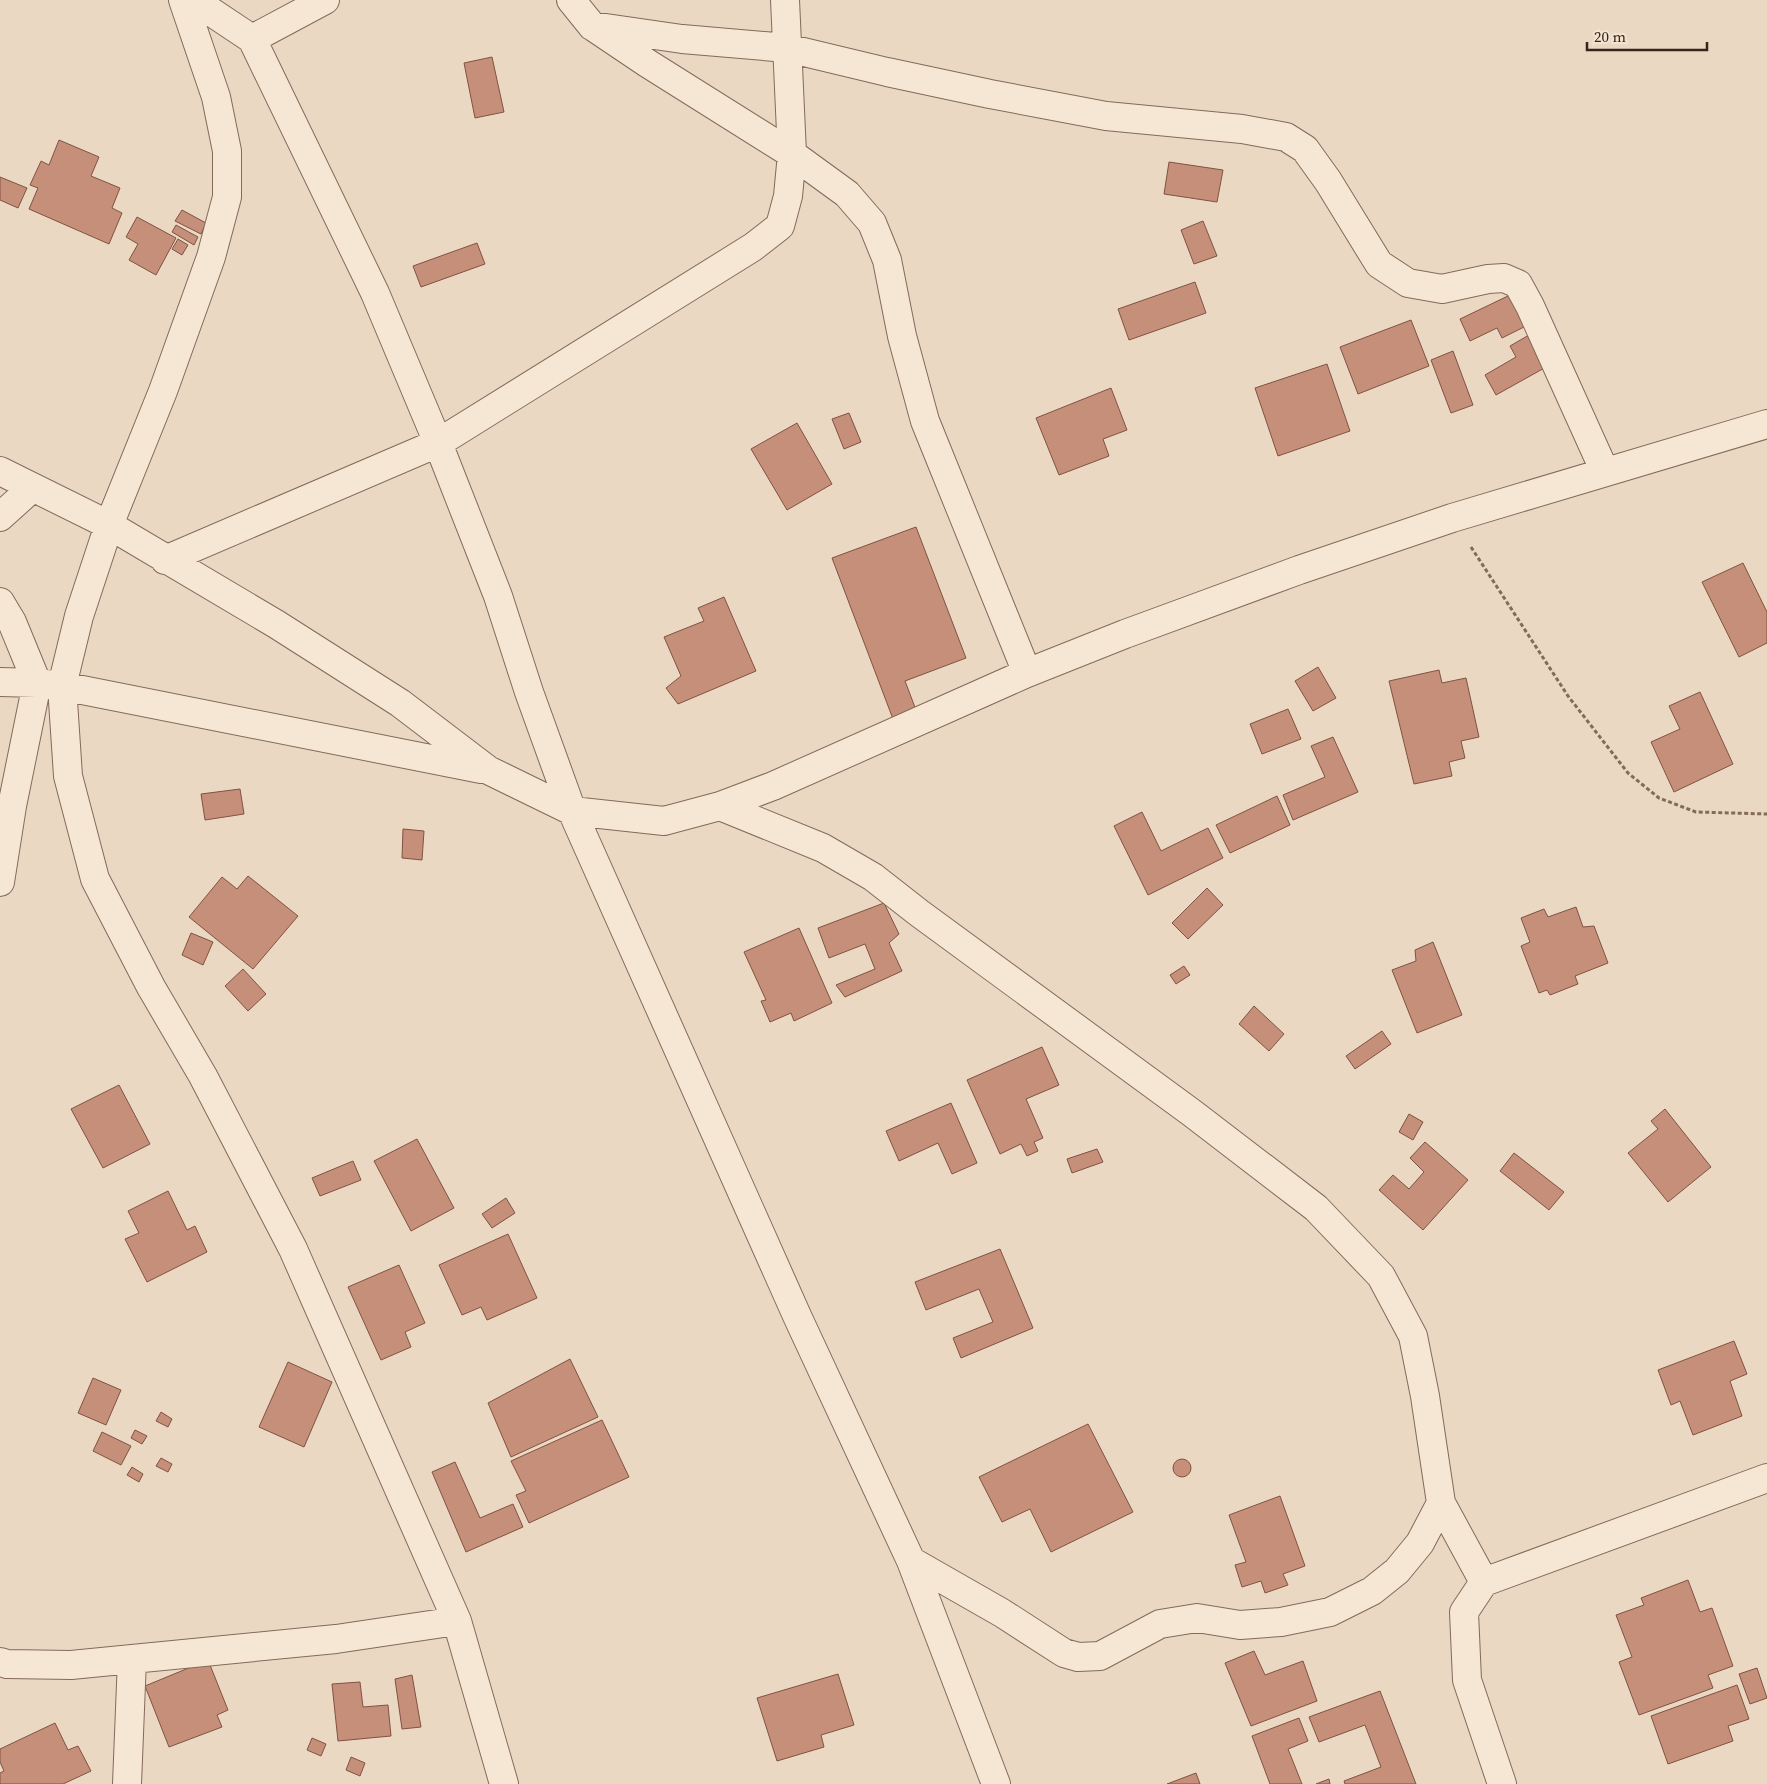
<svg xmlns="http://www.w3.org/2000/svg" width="1767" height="1784" viewBox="0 0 1767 1784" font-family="'Source Serif 4',serif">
<rect width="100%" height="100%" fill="#ebd8c2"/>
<path fill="#c68f7a" stroke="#805242" d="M492,57L504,112L475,118L464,63Z
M59,140L99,157L91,176L120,188L112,208L122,213L109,244L29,209L38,188L30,185L41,161L49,165Z
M1169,162L1223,170L1217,202L1164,194Z
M0,177L27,188L18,208L0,200Z
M182,210L206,223L201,234L175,221Z
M137,217L176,238L156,275L129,260L138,244L126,237Z
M1203,221L1217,256L1194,264L1181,230Z
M176,225L198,237L194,245L172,232Z
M178,239L188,245L182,255L172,249Z
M477,243L485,264L421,287L413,266Z
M1195,282L1206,313L1129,340L1118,309Z
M1510,295L1526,326L1502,338L1497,328L1470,341L1460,319Z
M1411,320L1429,366L1358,394L1340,347Z
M1529,335L1548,366L1496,395L1485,375L1516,357L1510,346Z
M1453,351L1473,405L1451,413L1431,360Z
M1327,364L1350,431L1278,456L1255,388Z
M1111,388L1127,430L1103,439L1109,456L1059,475L1036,418Z
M849,413L861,442L844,449L832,419Z
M797,423L832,484L787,510L751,449Z
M916,527L966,658L905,681L916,710L893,719L832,558Z
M1743,563L1767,612V643L1739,657L1702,582Z
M724,597L756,671L678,704L666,688L681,676L664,637L704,621L698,608Z
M1318,667L1336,698L1313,711L1295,681Z
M1439,670L1442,683L1466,678L1479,737L1461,741L1465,758L1449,762L1452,776L1414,784L1389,681Z
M1700,692L1733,764L1674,792L1651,742L1680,729L1669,706Z
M1288,709L1301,739L1262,754L1250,724Z
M1333,737L1358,792L1293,820L1283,795L1325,777L1311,746Z
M240,789L244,814L205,820L201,794Z
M1277,796L1290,825L1230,853L1216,825Z
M1142,812L1161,851L1208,828L1223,858L1148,895L1114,826Z
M403,829L424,831L422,860L402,858Z
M248,876L298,916L253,969L189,917L222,877L237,889Z
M1207,888L1223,905L1188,939L1172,923Z
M884,903L899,934L889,943L902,971L845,997L836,985L875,969L865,944L829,958L818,928Z
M1576,907L1583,927L1594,926L1608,963L1575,976L1578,984L1550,995L1547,990L1539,993L1521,946L1530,942L1521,918L1544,909L1548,917Z
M799,928L832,1003L794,1021L791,1013L770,1022L761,1001L766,1000L744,952Z
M191,933L213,942L203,965L182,955Z
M1433,942L1462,1015L1417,1033L1392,970L1416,961L1415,950Z
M1184,966L1190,975L1176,984L1170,975Z
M243,969L266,994L248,1011L225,986Z
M1254,1006L1284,1034L1269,1051L1239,1024Z
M1382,1031L1391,1044L1355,1069L1346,1056Z
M1042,1047L1059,1085L1026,1099L1043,1138L1034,1142L1038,1151L1027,1156L1021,1144L1000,1154L967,1080Z
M119,1085L150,1144L103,1168L71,1109Z
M951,1103L977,1163L952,1174L938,1143L899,1161L886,1131Z
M1665,1109L1711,1167L1668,1202L1628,1153L1658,1129L1651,1121Z
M1409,1114L1423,1122L1413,1140L1399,1132Z
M417,1139L454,1208L411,1231L374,1161Z
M1425,1142L1468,1180L1423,1230L1379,1190L1393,1175L1409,1189L1424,1172L1410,1158Z
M1097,1149L1103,1162L1072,1173L1067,1159Z
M1514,1153L1564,1192L1549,1210L1500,1171Z
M353,1161L361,1180L320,1196L312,1178Z
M168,1191L187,1230L195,1226L207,1252L147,1282L125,1239L139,1233L128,1211Z
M506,1198L515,1213L492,1228L482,1214Z
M508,1234L537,1298L487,1320L481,1307L462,1315L439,1265Z
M1000,1249L1033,1328L961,1358L953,1338L993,1322L979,1289L926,1310L915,1282Z
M399,1265L425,1323L405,1332L411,1347L381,1360L348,1287Z
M1734,1341L1747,1374L1730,1381L1742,1416L1693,1435L1680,1401L1671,1405L1658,1370Z
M570,1359L598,1417L511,1457L488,1403Z
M288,1362L332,1382L304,1447L259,1427Z
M93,1378L121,1390L106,1425L78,1413Z
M161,1412L172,1419L168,1427L156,1421Z
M602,1420L629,1477L529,1523L516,1495L526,1491L511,1461Z
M1088,1424L1133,1512L1051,1552L1030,1509L1002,1522L979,1477Z
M135,1430L147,1436L142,1444L131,1438Z
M102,1432L131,1446L121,1465L93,1451Z
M161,1458L172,1464L168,1472L156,1466Z
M1173 1468a9 9 0 1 1 18 0a9 9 0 1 1-18 0Z
M455,1462L480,1518L513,1504L523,1527L466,1552L432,1472Z
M132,1467L143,1474L139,1482L127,1475Z
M1280,1496L1305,1566L1283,1574L1288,1585L1265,1593L1261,1581L1242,1587L1235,1565L1246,1562L1229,1515Z
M1688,1580L1700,1612L1712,1608L1733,1666L1708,1675L1713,1688L1639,1715L1619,1662L1632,1657L1616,1615L1644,1605L1641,1598Z
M1254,1651L1265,1675L1303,1661L1317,1701L1251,1726L1225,1663Z
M208,1660L228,1710L217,1715L222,1727L169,1747L145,1686Z
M1757,1668L1767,1698L1750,1704L1739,1674Z
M838,1674L854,1725L821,1735L824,1747L777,1761L757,1698Z
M412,1675L421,1727L402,1729L395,1679Z
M360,1682L363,1707L388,1705L391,1736L338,1741L332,1684Z
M1737,1685L1749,1719L1728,1726L1733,1741L1668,1764L1651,1716Z
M1380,1691L1416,1784H1345L1344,1781L1381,1767L1365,1725L1319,1742L1309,1717Z
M1299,1718L1308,1741L1288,1749L1302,1784H1270L1252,1736Z
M55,1723L68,1750L78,1746L91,1771L63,1784H0V1773L4,1771L0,1762V1749Z
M312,1738L326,1744L321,1756L307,1750Z
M351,1757L365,1763L360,1776L346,1770Z
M1196,1773L1200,1784H1167Z
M1329,1779L1330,1784H1316Z"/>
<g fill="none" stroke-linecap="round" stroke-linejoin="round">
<g stroke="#836a5a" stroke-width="30">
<path id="minor" d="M183,0L216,97L227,151V197L211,257L163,391L109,525L79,616L62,686L68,776L95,879L151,987L203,1076L293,1249L457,1621L504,1784
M196,0L207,9L252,39L375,293L438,443L498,596L529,692L572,811L798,1318L911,1561L996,1784
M571,0L592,26L647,63L792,154L847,194L872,223L887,260L902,336L925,421L1027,673
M592,26L682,39L787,48L887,72L990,94L1106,116L1242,129L1286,137L1305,149L1328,181L1379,264L1408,283L1442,289L1488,279L1504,278L1518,284L1530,306L1605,472
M252,39L325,0
M0,471L109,525L276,624L400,703L488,770L572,811L664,821L720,806L773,786L1027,673L1125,634L1299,570L1452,518L1767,424
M0,517L32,488
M165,560L438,443L753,247L780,226L788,196L792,154L785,0
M0,602L12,622L37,683L12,806L0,882
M0,682L37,683L62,686L481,769
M720,806L823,848L873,877L919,913L1192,1113L1316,1208L1381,1276L1413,1336L1425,1396L1441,1503L1484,1582
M911,1561L1002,1613L1064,1653L1078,1657L1100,1656L1160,1624L1197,1618L1240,1625L1281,1622L1330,1612L1372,1591L1397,1571L1420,1543L1441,1503
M0,1662L7,1664L71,1665L336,1639L457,1621
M127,1784L132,1659
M1502,1784L1467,1680L1464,1612L1484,1582L1767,1478"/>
</g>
<path stroke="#836a5a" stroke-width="3" stroke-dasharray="4 2.5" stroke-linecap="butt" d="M1471,547L1568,696L1628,773L1659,798L1696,812L1767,814"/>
<use href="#minor" stroke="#f6e7d4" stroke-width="28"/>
</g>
<path d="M1587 42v8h120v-8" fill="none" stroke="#34251d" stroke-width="2.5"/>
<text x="1594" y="42" font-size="15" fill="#34251d" stroke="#f3e4d0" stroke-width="4" paint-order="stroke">20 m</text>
</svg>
